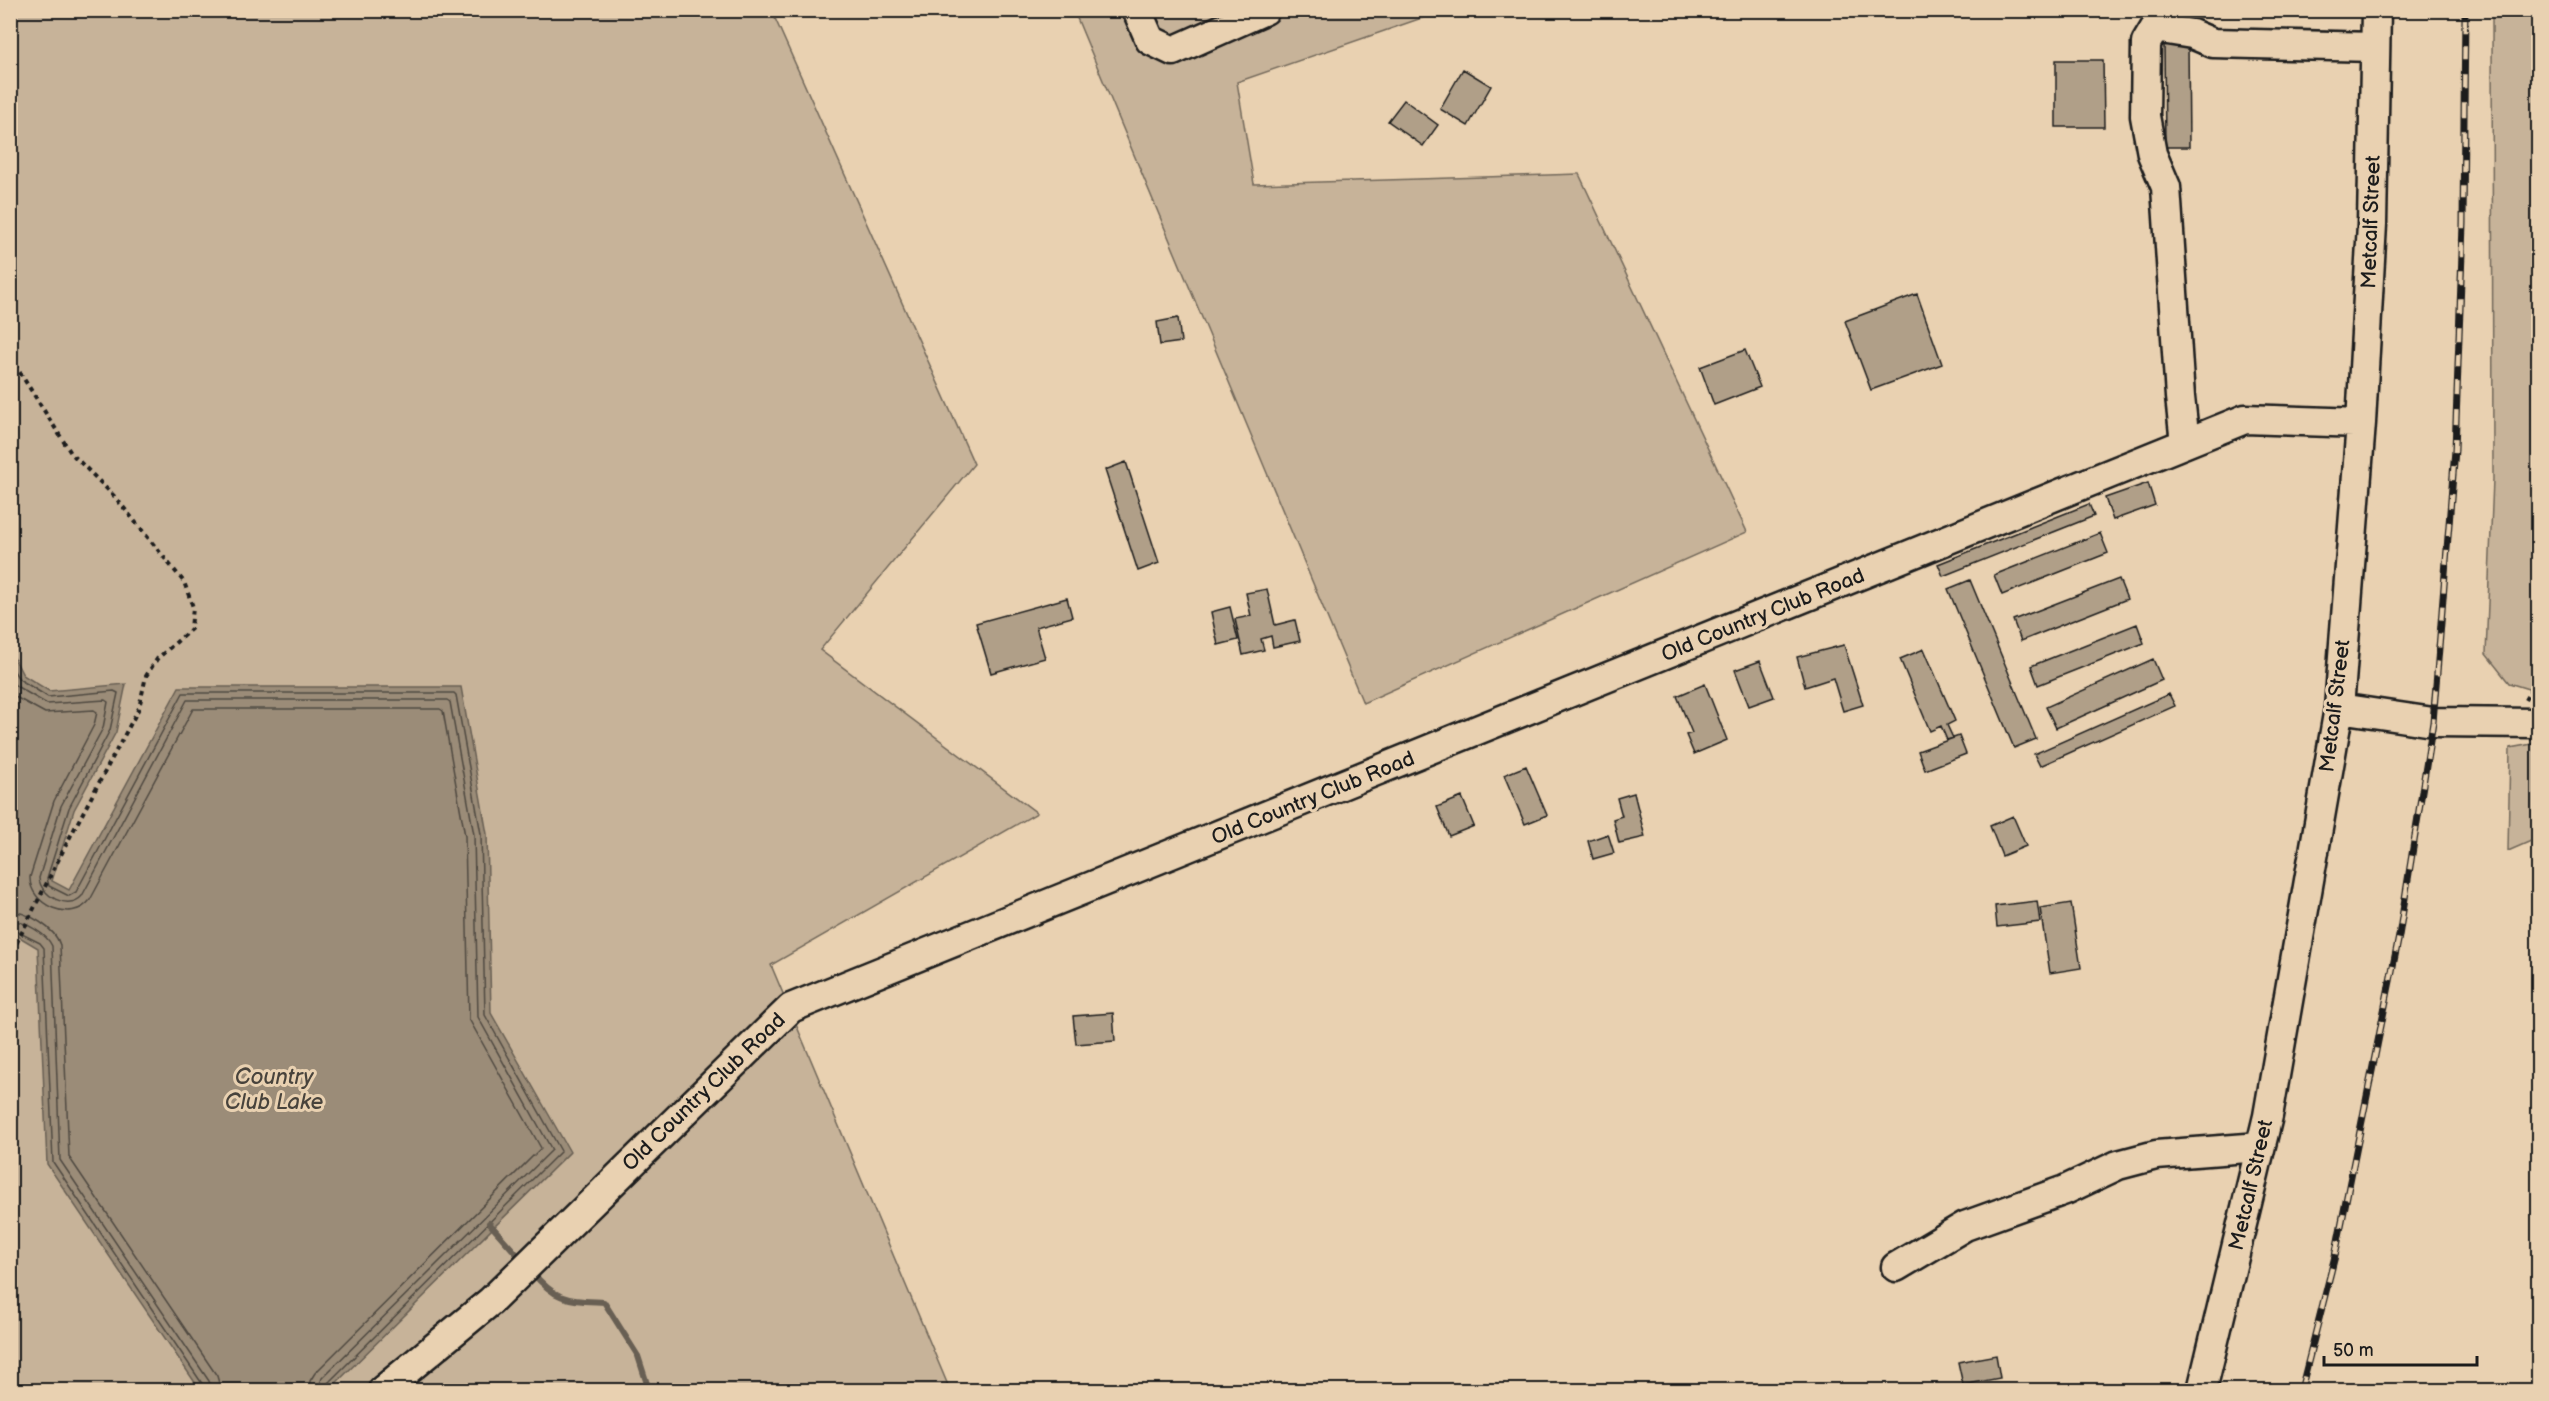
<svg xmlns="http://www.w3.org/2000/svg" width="2549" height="1401" viewBox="0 0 2549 1401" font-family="'Balsamiq Sans',sans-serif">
<rect width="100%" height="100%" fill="#e9d1b1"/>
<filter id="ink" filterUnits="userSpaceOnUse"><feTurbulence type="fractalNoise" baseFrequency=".0167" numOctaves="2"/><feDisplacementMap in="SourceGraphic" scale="12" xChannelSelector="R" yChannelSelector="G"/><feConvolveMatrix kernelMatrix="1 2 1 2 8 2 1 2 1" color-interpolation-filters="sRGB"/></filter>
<g filter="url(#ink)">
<path fill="#c7b399" stroke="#72685a" stroke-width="1.5" d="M10,11H783L774,16L974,464L820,650L1037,813L771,965L950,1390H11Z
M1074,11H1442L1237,82L1254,184L1579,174L1747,532L1363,703Z
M2492,11H2538V692L2509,683L2486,654L2493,480Z
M2538,743V838L2508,851L2510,748Z"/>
<path fill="#9b8c78" stroke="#685f53" stroke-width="1.5" d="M11,652L23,675L49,691L126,684L116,732L74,810L52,881L69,890L179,687H461L487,834L491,1013L570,1152L329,1390H200L47,1164L38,948L11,932Z"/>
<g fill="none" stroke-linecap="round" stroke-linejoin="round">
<path stroke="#4f4941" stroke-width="1.5" d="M10,665L19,679L48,697L114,691L118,693L110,730L69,808L47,878L49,886L69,896L76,892L183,693H454L456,695L481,834L485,1015L561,1151L327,1384L325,1390
M10,680L16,686L47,704L105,700L108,702L103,728L61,806L39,878C40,896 69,911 82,896L187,700H447L450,702L474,835L478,1017L552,1150L322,1378L318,1390
M10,694L45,713L94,710L97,712L94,725L54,801L30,877C29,905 72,924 90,900L193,709H440L443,711L465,836L469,1019L541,1148L315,1373L310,1381L309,1390
M10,911C28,912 55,928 60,945L69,1157L217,1376L221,1390
M10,920C24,921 47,934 52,946L60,1160L209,1381L212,1390
M10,928L40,943L44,948L53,1162L203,1385L204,1390"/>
<path stroke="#685f53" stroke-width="6" d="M489,1223L522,1260
M532,1272C557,1302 568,1300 604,1302L638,1356L649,1390"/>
</g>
<path fill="#b09f88" stroke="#1c1c1c" stroke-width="1.5" d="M2188,43L2189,147H2165L2164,44Z
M2056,60H2103L2104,127H2056Z
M1463,69L1491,86L1468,126L1440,109Z
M1404,100L1438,125L1423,146L1388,121Z
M1917,294L1942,364L1871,390L1845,321Z
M1178,318L1181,342L1160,345L1157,322Z
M1745,350L1760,387L1714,405L1700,367Z
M1126,462L1159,563L1138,571L1105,470Z
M2148,483L2155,505L2113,520L2105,498Z
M2089,504L2094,516L1943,576L1938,564Z
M2100,533L2108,553L2002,595L1994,575Z
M2119,579L2127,599L2021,641L2013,620Z
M1970,580L2036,739L2014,748L1948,589Z
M1267,589L1275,625L1295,620L1300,641L1273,647L1271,636L1261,639L1264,650L1243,655L1235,619L1251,616L1246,593Z
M1067,598L1072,617L1036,627L1045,658L991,673L976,623Z
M1230,607L1238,640L1218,645L1211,612Z
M2137,624L2144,643L2038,685L2031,666Z
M1844,645L1863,705L1843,711L1833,678L1805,687L1797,657Z
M1924,649L1955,721L1947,725L1953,738L1947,740L1941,726L1930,731L1900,659Z
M2153,659L2162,680L2056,728L2046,707Z
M1760,661L1774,697L1749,706L1735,670Z
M1705,684L1727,740L1694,754L1686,735L1692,733L1677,696Z
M2169,694L2175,706L2040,766L2034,754Z
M1959,736L1966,754L1925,770L1918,751Z
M1526,766L1547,815L1525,824L1504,775Z
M1634,793L1645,837L1619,843L1613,819L1622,816L1617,798Z
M1462,797L1474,826L1449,836L1437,807Z
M2013,816L2026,846L2002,856L1990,826Z
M1608,834L1614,853L1593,859L1588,841Z
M2037,901L2040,922L1997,927L1995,906Z
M2071,903L2081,968L2050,973L2040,908Z
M1113,1013L1115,1041L1076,1044L1073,1016Z
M1996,1355L2000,1378L1963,1385L1958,1362Z"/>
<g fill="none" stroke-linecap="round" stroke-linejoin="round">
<g stroke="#1c1c1c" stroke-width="33">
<path id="minor" d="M1137,10L1150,40L1173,51L1265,10
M2185,443L2180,397L2166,187L2152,154L2145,116L2146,43L2155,28L2192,34L2213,43L2375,47
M2339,708L2433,722L2538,723
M1896,1267L1965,1226L2065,1190L2118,1165L2156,1155L2260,1147
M383,1390L491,1301L791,1008L2245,419L2361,423
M2202,1390L2268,1116L2339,708L2361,423L2372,224L2376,10"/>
</g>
<path stroke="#1c1c1c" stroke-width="4" stroke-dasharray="4.5 4.5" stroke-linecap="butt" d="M10,357L71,453L115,497L184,582L193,607L191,629L157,659L146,676L139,708L71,835L10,956
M2525,700L2538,678"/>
<use href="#minor" stroke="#e9d1b1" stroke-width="28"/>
<g stroke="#1c1c1c" stroke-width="7">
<path id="rail" d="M2301,1390L2335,1256L2399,936L2433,722L2455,450L2463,224L2465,10"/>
</g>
<use href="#rail" stroke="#e9d1b1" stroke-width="4.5" stroke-dasharray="14" stroke-linecap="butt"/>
</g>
</g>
<g text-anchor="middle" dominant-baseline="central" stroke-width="6" stroke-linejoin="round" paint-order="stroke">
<g font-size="21" fill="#1c1c1c" stroke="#e9d1b1">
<text transform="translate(2371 222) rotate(-88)">Metcalf Street</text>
<text transform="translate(1763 615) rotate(-22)">Old Country Club Road</text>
<text transform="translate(2335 706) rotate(-83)">Metcalf Street</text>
<text transform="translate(1313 798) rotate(-22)">Old Country Club Road</text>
<text transform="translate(704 1092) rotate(-44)">Old Country Club Road</text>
<text transform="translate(2251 1185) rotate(-77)">Metcalf Street</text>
</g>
<g font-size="22" font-style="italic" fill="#48433c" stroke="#e9d1b1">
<text x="274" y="1077">Country<tspan x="274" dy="25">Club Lake</tspan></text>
</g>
</g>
<rect width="2549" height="1401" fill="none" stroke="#e9d1b1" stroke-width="36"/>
<rect x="18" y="18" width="2513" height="1365" fill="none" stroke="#1c1c1c" stroke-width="2" filter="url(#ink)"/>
<path d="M2324 1356v9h153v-9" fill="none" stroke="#1c1c1c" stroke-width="3"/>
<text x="2333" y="1356" font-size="18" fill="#1c1c1c" stroke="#e9d1b1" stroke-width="4.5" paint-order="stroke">50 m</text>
</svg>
